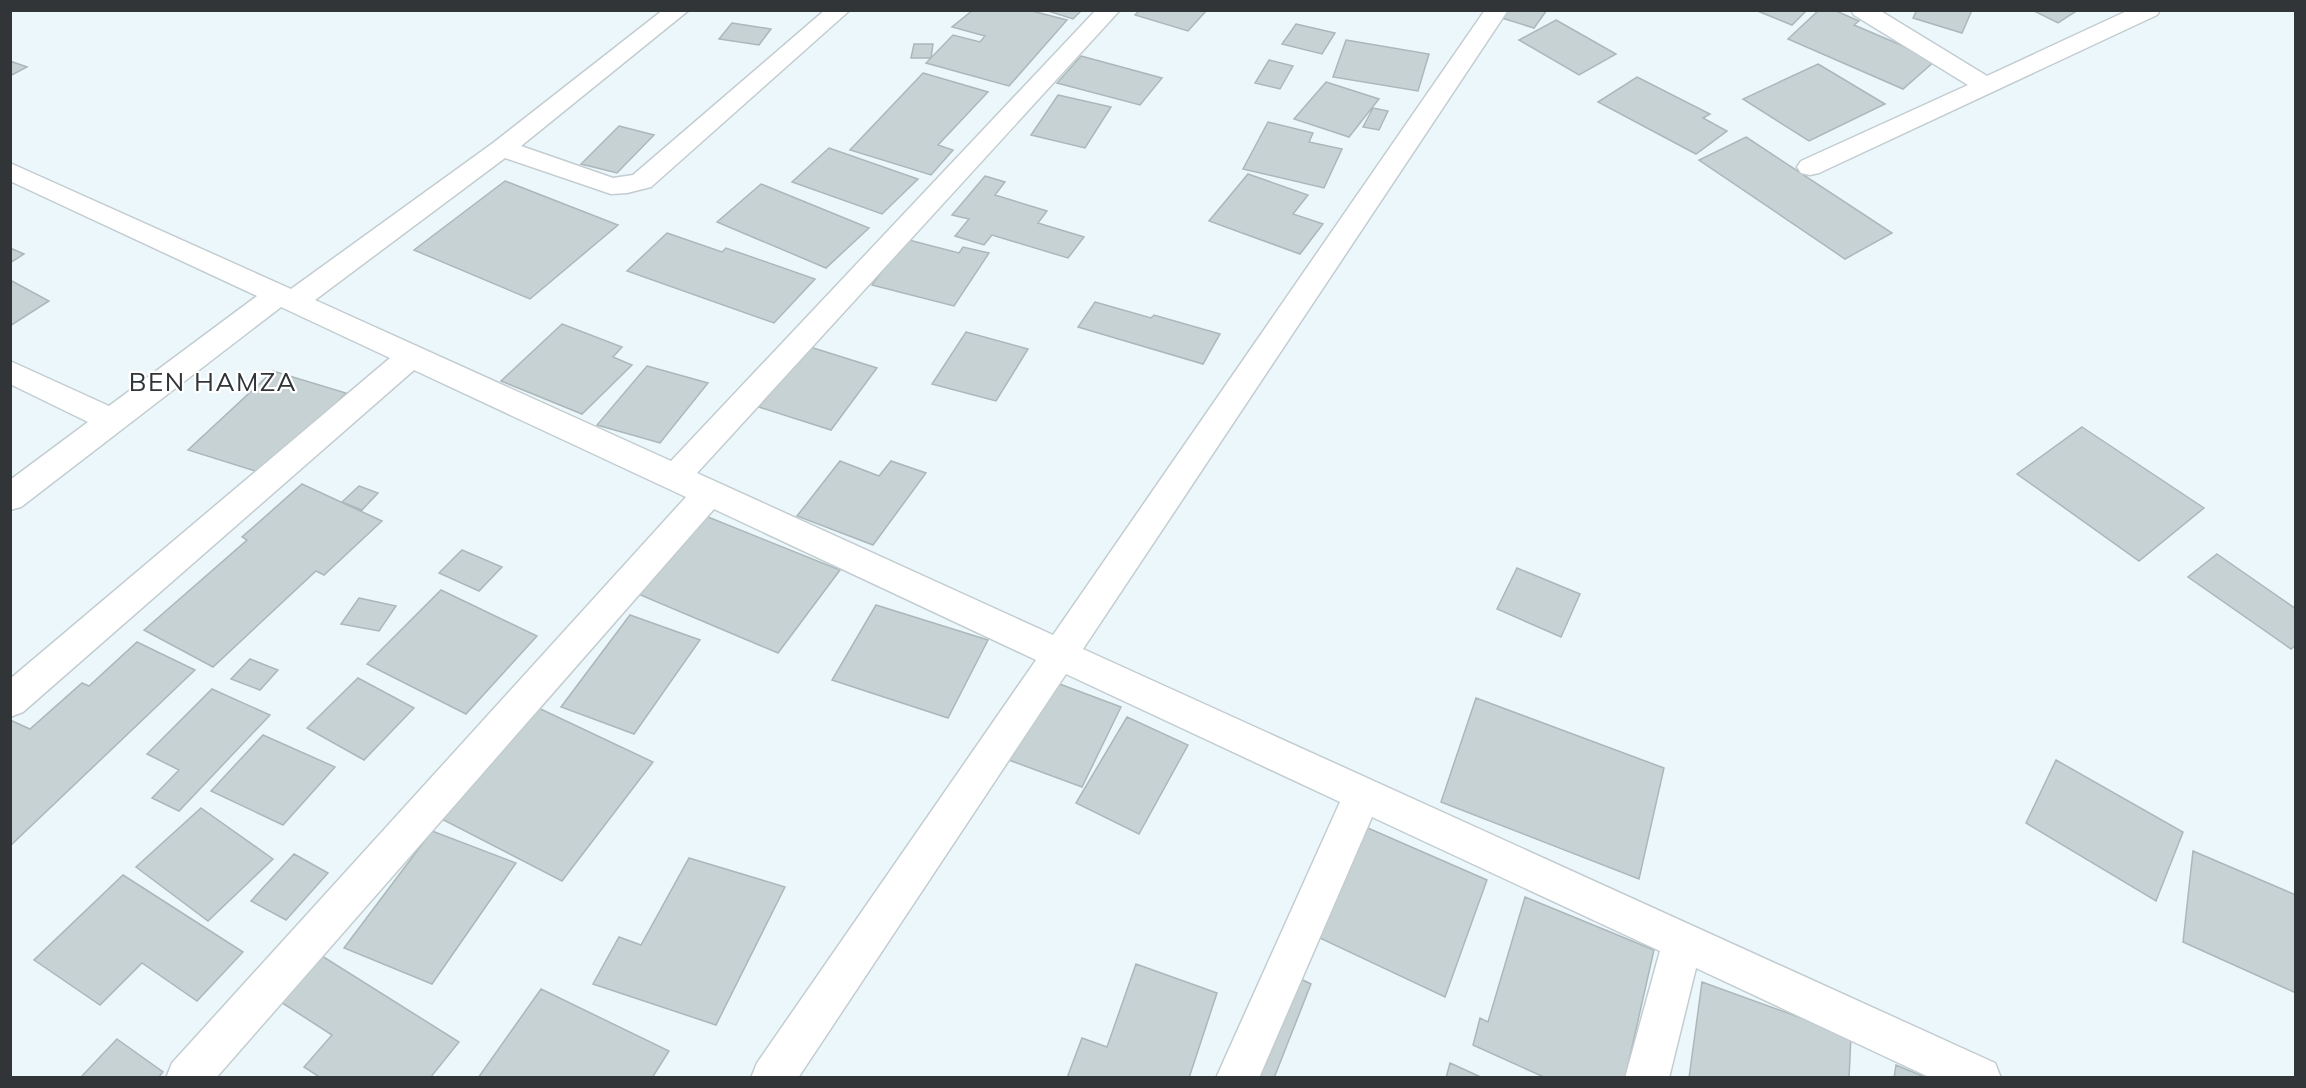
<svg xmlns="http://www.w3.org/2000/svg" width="2306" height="1088" viewBox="0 0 2306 1088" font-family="Mulish,sans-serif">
<rect width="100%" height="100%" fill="#ecf7fb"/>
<path fill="#c7d2d5" stroke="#acb7ba" stroke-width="1.5" d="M973,10H1028L1067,20L1009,86L926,63L953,35L980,42L985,36L952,27Z
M1045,10H1082L1073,19Z
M1140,10H1207L1188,31L1135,15Z
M1508,10H1547L1534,28L1502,18Z
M1755,10H1807L1792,25Z
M1819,10H1834L1859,21L1854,25L1936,60L1903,89L1788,39Z
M1917,10H1972L1962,33L1913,18Z
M2032,10H2078L2058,23Z
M1556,20L1616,54L1579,75L1519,40Z
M732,23L771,29L759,45L719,39Z
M1296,24L1335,33L1322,54L1282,44Z
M1346,40L1429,54L1418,91L1333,77Z
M914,44H933L931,58H911Z
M1081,56L1162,78L1140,105L1057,83Z
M1269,60L1293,66L1280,89L1255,83Z
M10,61L27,67L10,76Z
M1818,64L1885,104L1809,141L1743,99Z
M923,73L988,92L938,145L953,150L931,175L850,150Z
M1637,77L1710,114L1703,118L1727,131L1696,154L1598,102Z
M1326,82L1379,99L1349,137L1294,119Z
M1058,95L1111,107L1085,148L1031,135Z
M1373,108L1388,111L1379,130L1363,127Z
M1268,122L1313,133L1309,142L1342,149L1324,188L1243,169Z
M619,126L654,135L617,173L581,164Z
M1746,137L1892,233L1845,259L1699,160Z
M829,148L918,179L882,214L792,182Z
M1248,174L1308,195L1293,214L1323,224L1300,254L1209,221Z
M985,176L1005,182L995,195L1047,211L1038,223L1084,237L1068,258L992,235L984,245L955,236L969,219L952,215Z
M505,181L618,225L530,299L414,250Z
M761,184L869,228L826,268L717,222Z
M667,233L722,252L726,248L815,279L774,323L627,271Z
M905,239L959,253L963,247L989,253L954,306L872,285Z
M10,248L24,254L10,263Z
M10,280L49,301L10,326Z
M1095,302L1151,318L1154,315L1220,334L1203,364L1078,327Z
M562,324L622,347L613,357L632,365L582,414L501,381Z
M966,332L1028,349L996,401L932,384Z
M807,346L877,368L831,430L759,407Z
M647,366L708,383L660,443L597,425Z
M273,371L346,393L265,474L188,450Z
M2082,427L2204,508L2139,561L2017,474Z
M840,461L879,476L891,461L926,473L873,545L797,516Z
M302,484L382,521L324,575L316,571L213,667L144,630L247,540L242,537Z
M359,486L378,493L362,510L342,502Z
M698,513L840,570L778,653L631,591Z
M462,550L502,567L479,591L439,573Z
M2217,554L2296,609V645L2291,649L2188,577Z
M1517,568L1580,594L1561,637L1497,609Z
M441,590L537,636L466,714L367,664Z
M359,598L396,606L379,631L341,624Z
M876,605L988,640L948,718L832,680Z
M630,615L700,640L634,734L561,707Z
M137,642L195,670L10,846V720L30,729L82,683L89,686Z
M250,659L278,670L260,690L231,679Z
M358,678L414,708L364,760L307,728Z
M1049,680L1121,707L1082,787L1006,759Z
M212,689L270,715L179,811L152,798L179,770L147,754Z
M1476,698L1664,768L1639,879L1441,802Z
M530,704L653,762L562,881L434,815Z
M1127,717L1188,745L1139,834L1076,803Z
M263,735L335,767L283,825L211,791Z
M2056,760L2183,832L2156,901L2026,823Z
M201,808L273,859L208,921L136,867Z
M1354,822L1487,880L1445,997L1307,932Z
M432,831L516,863L432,984L344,948Z
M2193,851L2296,895V993L2183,942Z
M294,854L328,873L286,920L251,901Z
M689,858L785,887L716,1025L593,984L619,937L641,945Z
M123,875L243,952L197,1001L142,963L100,1005L34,960Z
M1525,897L1654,950L1625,1078H1546L1473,1045L1480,1018L1488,1022Z
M314,951L459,1042L430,1078H321L304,1067L332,1035L273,997Z
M1136,964L1217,993L1189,1078H1067L1082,1038L1107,1047Z
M1288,973L1311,984L1274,1078H1245Z
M1702,982L1851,1036L1849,1078H1689Z
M541,989L669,1051L652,1078H478Z
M117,1039L163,1072L158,1078L81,1077Z
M1450,1063L1483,1078H1446Z
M1896,1065L1927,1078H1894Z"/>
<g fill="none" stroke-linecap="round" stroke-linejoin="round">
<g stroke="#c3cdd1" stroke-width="3">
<path id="street" d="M663,10H689L521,146L613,178L633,175L825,10H850L651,187L627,193L611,194L505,158L315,300L671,461L1096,10H1120L697,473L1053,635L1485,10H1508L1083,649L1995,1063L2001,1078H1931L1696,968L1669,1078H1625L1660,951L1372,817L1259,1078H1216L1340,802L1066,674L798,1078H751L757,1063L1036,660L714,509L216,1078H166L172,1063L686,497L414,370L23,712L10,717V679L390,358L281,307L21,507L10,510V480L88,422L10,384V361L109,406L257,296L10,181V163L291,289L493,143Z
M1851,10H1879L1987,76L2129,10H2160L2157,15L1819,173L1810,175L1801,173L1797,167L1801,161L1968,85L1854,15Z"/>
</g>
<use href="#street" fill="#fff" fill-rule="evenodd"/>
</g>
<g text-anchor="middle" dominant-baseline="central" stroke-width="4.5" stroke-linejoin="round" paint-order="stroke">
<g font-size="26" letter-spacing="1.5" fill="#313537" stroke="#fff">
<text x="213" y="381">BEN HAMZA</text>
</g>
</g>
<rect width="2306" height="1088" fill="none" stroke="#313537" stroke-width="24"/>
</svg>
